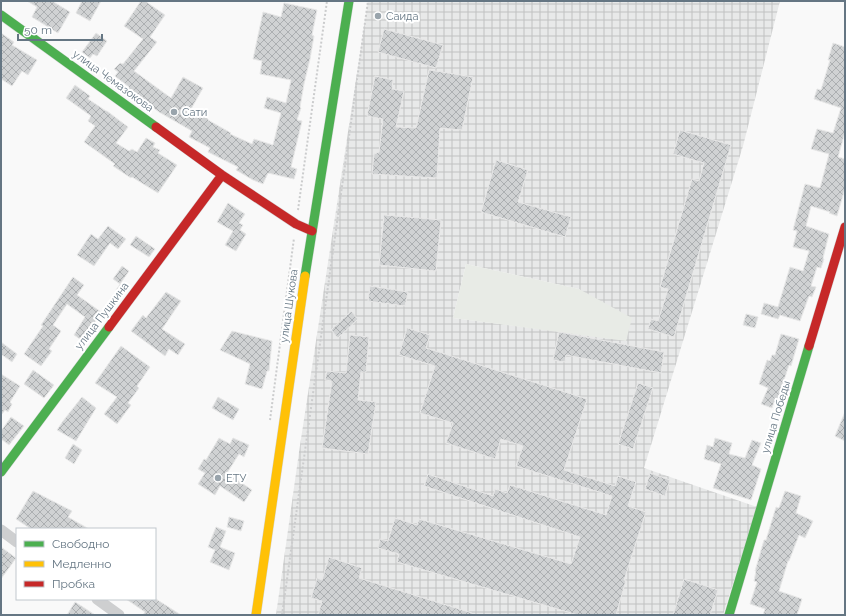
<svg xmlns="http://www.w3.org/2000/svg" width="846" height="616" viewBox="0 0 846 616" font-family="Raleway,sans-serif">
<defs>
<pattern id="industrial-grid" width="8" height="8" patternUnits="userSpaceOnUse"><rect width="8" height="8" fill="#e8e9e9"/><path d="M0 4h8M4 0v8" fill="none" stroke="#c0c1c2"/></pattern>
<pattern id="building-cross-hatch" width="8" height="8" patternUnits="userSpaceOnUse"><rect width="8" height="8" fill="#d0d2d3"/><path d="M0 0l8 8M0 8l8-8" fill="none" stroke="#acafb1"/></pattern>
</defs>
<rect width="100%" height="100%" fill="#f9f9f9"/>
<path fill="url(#industrial-grid)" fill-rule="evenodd" d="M368,1H780L743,146L644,468L757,507L723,615H276L299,452ZM466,264L579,289L626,340L453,318Z"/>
<path fill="#e8ebe6" d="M466,264L579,289L632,318L626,341L453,318Z"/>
<path fill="url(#building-cross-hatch)" stroke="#e8e8e8" d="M27,1H52L70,12L58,33L32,17L37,7Z
M82,1H101L90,21L76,13Z
M141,1H145L165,15L150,37L157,42L134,71L171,98L183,77L203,88L191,109L208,119V120L231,133L230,134L252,144L254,139L273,145L281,113L264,108L267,97L286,103L291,80L260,74L262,61L253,59L263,12L281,17L284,3L317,10L312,35L314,36L310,59L304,84L300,107L301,108L297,120L302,121L291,167L297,169L294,179L268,173L263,184L253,180L236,170L238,167L208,152L210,148L189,137L192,131L159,112L139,97L138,98L126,90L129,87L115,76L118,72L114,69L120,63L123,64L143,39L124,26Z
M384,29L443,45L436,68L378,52Z
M1,33L14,42L12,45L37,60L28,75L22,71L12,86L1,79Z
M96,33L107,41L97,56L93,54L90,58L82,52Z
M833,43L845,47V132L838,157L845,159V188L837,216L829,213L830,212L811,206L806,226L829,234L823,258L824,259L821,268L817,267L811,286L816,287L812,297L809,296L800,321L780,315L778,319L761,314L764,303L778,307L790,267L803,271L809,251L793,247L797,231L793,230L805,184L820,188L829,154L811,149L817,129L833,133L841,108L814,99L817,89L821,90L830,60H828Z
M429,70L473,77L462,130L440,128L437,178L372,174L374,154L379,152L383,119L367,116L375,76L393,80L392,89L404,91L396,127L416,128Z
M75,85L90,96L88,99L106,111H107L128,127L116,143L129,151L132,149L137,152L146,138L155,143L153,147L160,150L158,153L177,165L158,193L132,177L131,178L113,166L115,164L84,142L95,126L88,121L91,116L66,98Z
M680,130L731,145L674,337L648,329L651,319L658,321L668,289L660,287L692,179L699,181L704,163L673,154Z
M496,160L528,170L518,202L571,217L565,237L481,212Z
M228,203L245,214L239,223L243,225L240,230L246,234L236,251L225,245L233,231L217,222Z
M384,215L441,220L436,271L379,265Z
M108,226L126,239L118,249L110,243L94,266L77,255L91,234L98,239Z
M136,236L155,249L149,257L130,245Z
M122,266L129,271L120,284L113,279Z
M73,277L84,285L77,295L101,312L83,341L74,335L85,317L67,304L53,325L61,331L49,349L52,351L41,366L24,354L43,326L41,325Z
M121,283L127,287L122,294L116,290Z
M370,286L408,292L405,306L368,301Z
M166,292L181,301L162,329L185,344L178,355L169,349L165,356L131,331L143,315L146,318Z
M351,311L358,319L338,338L331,330Z
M746,314L758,317L755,328L743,325Z
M407,328L430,335L426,348L587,399L564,470L615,486L618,476L636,482L628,506L646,512L624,580H626L616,615H578L397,562L399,554L378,548L380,539L388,541L395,518L417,525L419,519L571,564L580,537L424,486L428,474L493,496L495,489L507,493L510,485L606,515L612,496L516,466L523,446L501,439L495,459L446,443L453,423L420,413L435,366L399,355Z
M232,331L272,341L269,371H267L262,389L245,384L250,364L220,350Z
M559,332L664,352L661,373L566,355L565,362L553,360Z
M781,334L799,339L791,366L789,365L782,386L786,387L778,404L774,402L772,408L761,404L768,388L759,384L767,360L770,361L772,355H775Z
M350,335L369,337L366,372H361L358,400L376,402L368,454L322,448L332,381L325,380L327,371L346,373Z
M1,342L17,354L12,362L1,354Z
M121,346L150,367L137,386L139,388L128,403L131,405L117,424L104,414L117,397L95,383Z
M33,370L54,385L44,398L24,384Z
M1,374L20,386L10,402L12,404L8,412L5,410L1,415Z
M638,383L653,388L633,449L618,444Z
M82,397L96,408L76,441L57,430L63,421Z
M218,397L239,409L233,420L212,408Z
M845,412V441L835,436Z
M11,417L24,426L9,445L1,439V431Z
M219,438L230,444L233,438L249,445L244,457L239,454L227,473L252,490L244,502L220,486L215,495L198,484L205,473L198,469L204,459L206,460Z
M715,438L732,443L729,454L745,458L752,440L761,443L752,465L761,469L751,500L713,488L721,464L704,459L707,445L713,447Z
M73,444L82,450L74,464L65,458Z
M650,473L670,480L665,496L645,489Z
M33,491L72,511L68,517L89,529H31L16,519Z
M785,491L801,496L796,513L813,521L805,538L799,535L789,561H788L779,591L802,599L797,615H763L765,609L750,604L757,582L754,581L756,571H755L764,540H766L776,507L779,508Z
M229,517L244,521L241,531L227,527Z
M216,527L226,531L220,547L235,553L229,570L210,562L215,550L208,547Z
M1,547L16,558L1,579Z
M329,557L362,568L359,578L472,613V615H318L322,601L311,598L317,578L322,580Z
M684,579L718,590L710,615H673Z
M126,599H156L181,615H143L145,612Z
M75,602L83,607L95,615H67Z"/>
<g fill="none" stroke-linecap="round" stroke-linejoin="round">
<g stroke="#d5d6d7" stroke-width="10">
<path id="fast" d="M1,15L156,127
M305,276L349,1
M1,472L109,327
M729,615L809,346"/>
</g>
<g stroke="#d5d6d7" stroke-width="10">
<path id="slow" d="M256,615L305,276"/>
</g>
<g stroke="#d5d6d7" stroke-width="10">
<path id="jam" d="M156,127L222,175L296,224L312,231
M109,327L222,175
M809,346L845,227"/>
</g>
<path stroke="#cbcccd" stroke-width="2" stroke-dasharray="2 2" stroke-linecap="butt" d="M298,210L327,1
M270,420L294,238
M282,615L368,1"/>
<path stroke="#cecfd0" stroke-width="11" d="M1,530L17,542
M97,599L119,615"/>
<use href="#fast" stroke="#4caf50" stroke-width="9"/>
<use href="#slow" stroke="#ffc107" stroke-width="9"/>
<use href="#jam" stroke="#c62828" stroke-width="9"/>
</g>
<g fill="#99a4ac" stroke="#fff" stroke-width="1.5">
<circle cx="378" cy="16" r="4"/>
<circle cx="174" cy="112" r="4"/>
<circle cx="218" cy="478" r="4"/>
</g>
<g text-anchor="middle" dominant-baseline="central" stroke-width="4" stroke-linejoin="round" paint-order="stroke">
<g font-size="11" fill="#657683" stroke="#fff" text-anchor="start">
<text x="386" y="16">Саида</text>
<text x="182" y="112">Сати</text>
<text x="226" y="478">ЕТУ</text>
</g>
<g font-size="11" fill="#657683" stroke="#fff">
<text transform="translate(113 81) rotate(36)">улица Чемазокова</text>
<text transform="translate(289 306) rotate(-82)">улица Шукова</text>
<text transform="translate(102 316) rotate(-53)">улица Пушкина</text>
<text transform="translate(776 417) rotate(-73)">улица Победы</text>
</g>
</g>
<rect width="846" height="616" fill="none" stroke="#657683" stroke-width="4"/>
<rect x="16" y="528" width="140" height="72" fill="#ffffff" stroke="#c1c8cd"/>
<rect x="24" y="541" width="20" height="6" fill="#4caf50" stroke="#c1c8cd"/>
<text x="52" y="548" font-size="12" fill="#657683">Свободно</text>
<rect x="24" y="561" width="20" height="6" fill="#ffc107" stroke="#c1c8cd"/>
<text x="52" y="568" font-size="12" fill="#657683">Медленно</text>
<rect x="24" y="581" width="20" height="6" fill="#c62828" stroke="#c1c8cd"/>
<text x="52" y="588" font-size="12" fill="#657683">Пробка</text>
<path d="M18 34v6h84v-6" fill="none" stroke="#657683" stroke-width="2"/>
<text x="24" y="34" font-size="12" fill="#657683" stroke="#ffffff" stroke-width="3" paint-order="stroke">50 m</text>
</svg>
